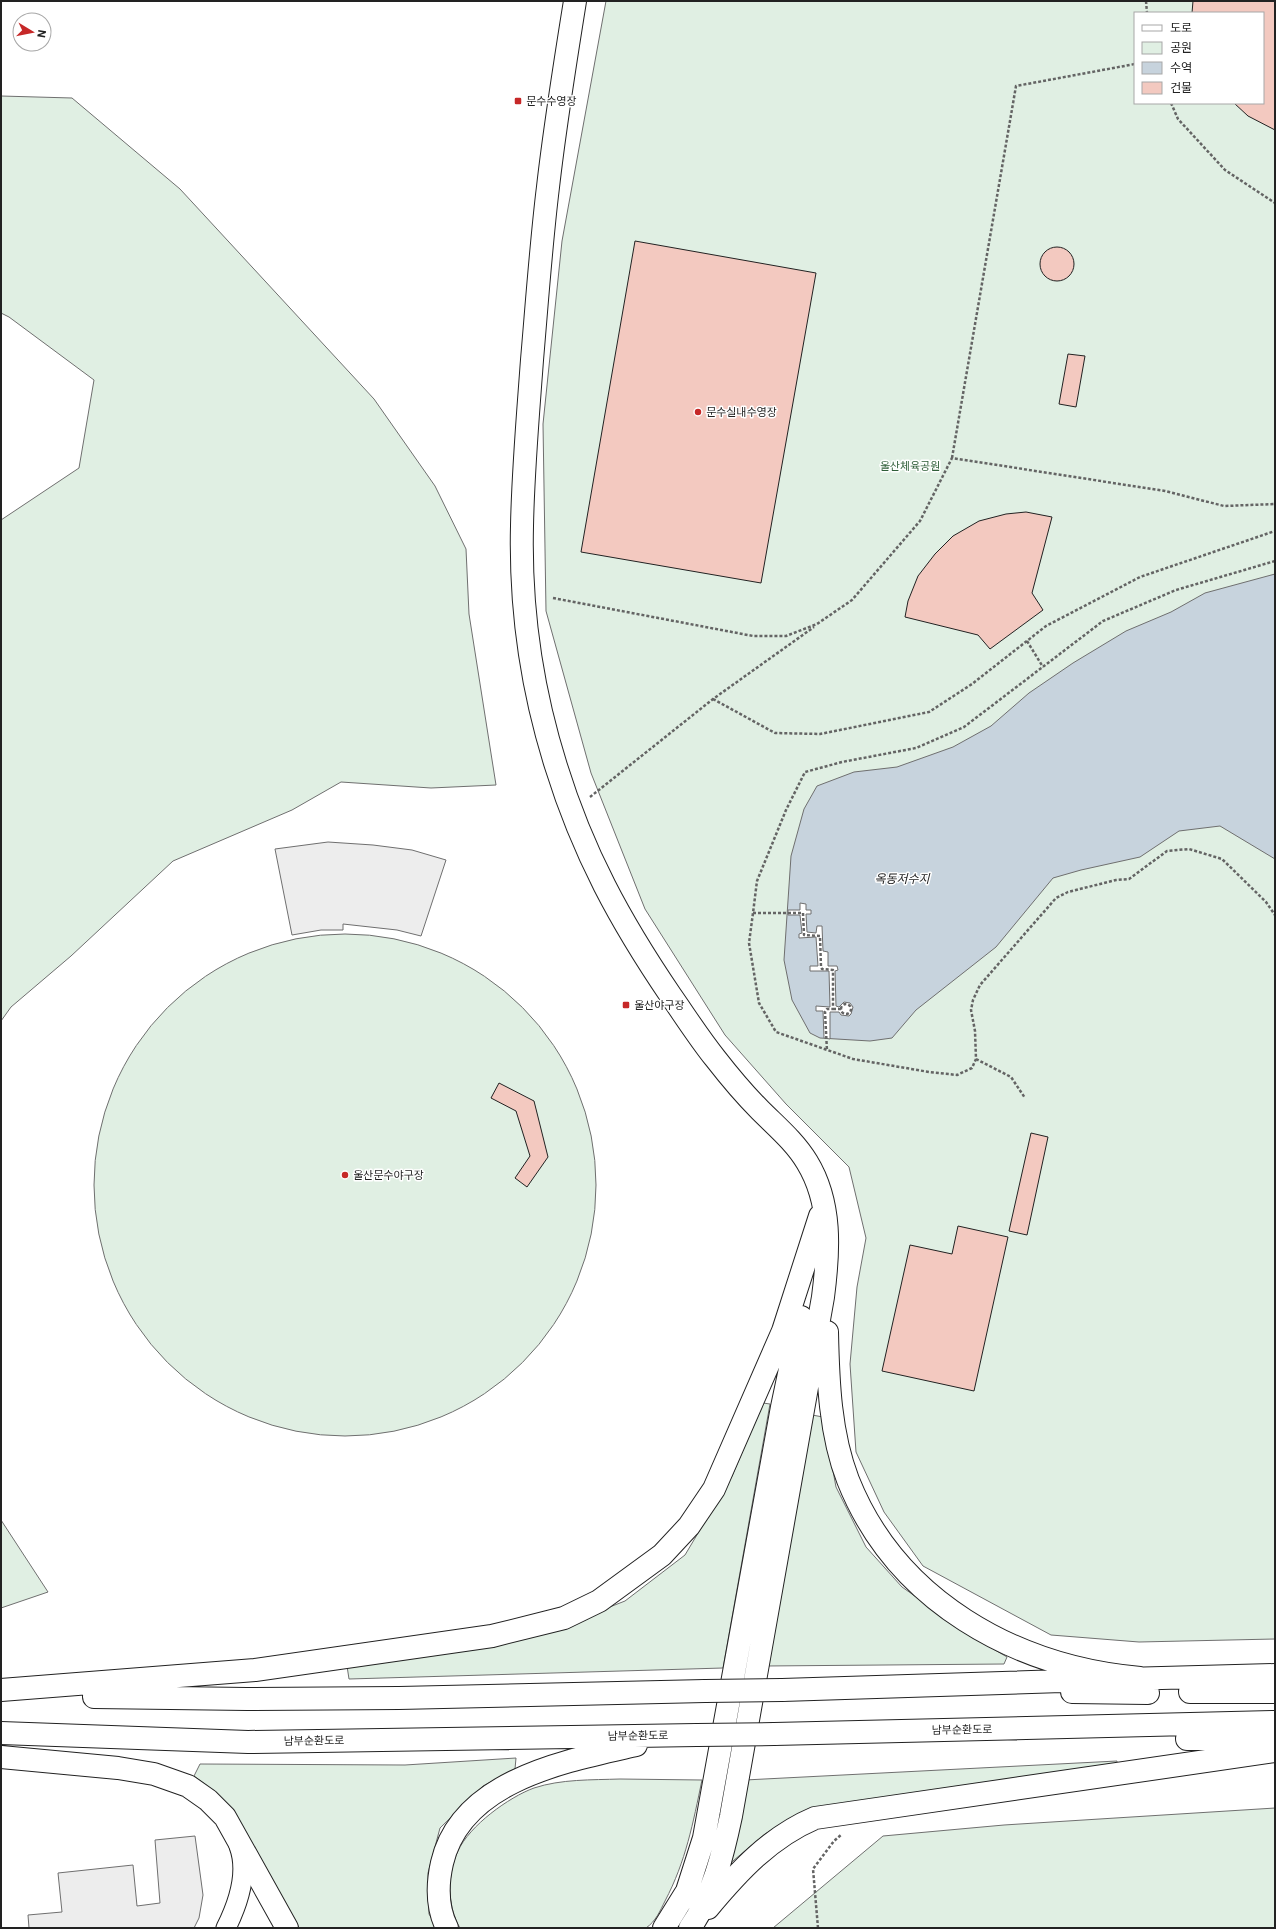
<svg xmlns="http://www.w3.org/2000/svg" width="1276" height="1929" viewBox="0 0 1276 1929" font-family="Roboto,'Noto Sans KR',sans-serif">
<rect width="100%" height="100%" fill="#fff"/>
<path fill="#e0efe3" stroke="#6f6f6f" fill-rule="evenodd" d="M606,1H1275V1639L1139,1642L1051,1635L923,1566L884,1512L856,1452L850,1364L857,1287L866,1238L849,1167L786,1104L725,1035L645,909L591,773L546,611L543,424L562,241ZM1135,13H1263V103H1135Z
M1,96L72,98L180,189L374,399L435,486L466,549L469,614L496,785L431,788L341,782L292,810L173,861L71,956L11,1007L1,1021V520L79,468L94,380L9,317L1,313Z
M94 1185a251 251 0 1 1 502 0a251 251 0 1 1-502 0Z
M763,1403L770,1404L723,1668L349,1679L347,1666L551,1630L625,1601L685,1555L732,1476Z
M812,1415L823,1417L836,1487L866,1547L902,1587L978,1640L1007,1657L1004,1664L765,1666Z
M1,1520L48,1592L1,1608Z
M516,1758L515,1769L483,1786L440,1828L428,1873L429,1914L437,1928H299L231,1808L206,1785L194,1776L200,1764L405,1765Z
M1117,1761V1766L788,1820L765,1834L727,1866L745,1780Z
M620,1779L702,1780C693,1823 686,1861 665,1901C660,1911 656,1921 646,1928H460C447,1906 447,1874 458,1851C469,1826 509,1797 534,1788C561,1779 592,1780 620,1779Z
M1275,1808V1928H773L883,1836L1004,1825Z"/>
<path fill="#ededed" stroke="#6f6f6f" d="M328,842L373,845L412,850L446,860L421,936L397,930L343,924V930H321L292,935L275,849Z
M195,1836L203,1895L199,1918L194,1928H29L28,1915L62,1912L58,1873L133,1865L137,1906L160,1903L155,1840Z"/>
<path fill="#c7d3dd" stroke="#6f6f6f" d="M1275,574V859L1220,826L1179,831L1140,857L1081,870L1053,878L996,947L916,1010L892,1038L870,1041L820,1038L810,1033L792,1000L784,960L791,856L804,809L817,786L854,772L897,767L953,747L991,726L1029,693L1073,663L1126,631L1171,612L1205,593Z"/>
<path fill="#fff" stroke="#6f6f6f" d="M800,903L806,904V910H811V914H806L807,932L816,933L817,926H822L823,951L828,952V966H837L838,970L835,971L836,1006L839,1007L844,1002L850,1003L853,1007L851,1014L849,1016L841,1015L839,1012H830V1039L824,1038L823,1011H816V1006L830,1007L829,971H810V966H818L816,937L799,938V934L802,933L800,915H788V910H800Z"/>
<path fill="#f3c9c0" stroke="#222" d="M1193,1H1275V130L1248,116L1234,103H1263V13H1192Z
M635,241L816,273L761,583L581,552Z
M1040 264a17 17 0 1 1 34 0a17 17 0 1 1-34 0Z
M1068,354L1085,356L1076,407L1059,404Z
M1026,512L1052,517L1032,593L1043,610L990,649L978,635L905,617L908,601L918,576L935,554L953,536L979,521L1006,514Z
M499,1083L534,1101L548,1157L527,1187L515,1178L530,1156L516,1111L491,1098Z
M1031,1133L1048,1137L1027,1235L1009,1231Z
M958,1226L1008,1237L974,1391L882,1371L910,1245L952,1254Z"/>
<g fill="none" stroke-linecap="round" stroke-linejoin="round">
<g stroke="#222" stroke-width="21">
<path id="minor" d="M226,1928C238,1904 249,1873 239,1846"/>
</g>
<g stroke="#222" stroke-width="24">
<path id="major" d="M575,1C565,63 555,125 548,187C541,244 537,302 532,360C528,415 523,471 522,526C520,607 532,690 556,766C583,853 620,921 671,996C685,1016 699,1038 715,1058C729,1076 744,1094 760,1110C777,1127 795,1142 807,1162C832,1203 829,1251 823,1297L731,1816C723,1854 713,1895 690,1928
M827,1332C828,1381 830,1434 848,1480C896,1601 1015,1667 1140,1678
M1125,1679L1275,1675
M1,1690L255,1670L492,1636L564,1618L599,1601L662,1555L689,1526L714,1489L783,1331L820,1216
M782,1690L1093,1680
M1072,1692L1148,1693
M1190,1692H1275
M94,1697L247,1699L399,1698L705,1691
M1,1733L248,1742L697,1735
M774,1734L1275,1722
M1187,1739H1275
M1,1757L118,1768L154,1774L188,1786L208,1800L225,1817L287,1928
M708,1908C738,1872 770,1837 815,1818L1275,1751
M447,1928C437,1908 437,1885 442,1863C461,1780 566,1761 636,1745
M664,1928L687,1891L704,1838L782,1407L801,1317"/>
</g>
<path stroke="#646464" stroke-width="2.5" stroke-dasharray="3 2" stroke-linecap="butt" d="M1146,1L1147,13
M1171,103L1178,119L1225,170L1275,203
M952,458L1016,86L1135,64
M1275,561L1176,590L1103,621L964,727L916,748L842,762L805,772L786,810L757,881L753,913L749,943L759,1003L776,1032L853,1059L929,1072L957,1075L972,1068L976,1059L975,1031L971,1010L973,1000L980,985L1056,898L1068,892L1116,880L1129,879L1167,851L1189,849L1222,859L1266,902L1275,915
M553,598L753,636H786L817,624L852,600L920,521L952,458L1165,491L1224,506L1275,504
M1027,641L1043,667
M713,699L775,733L820,734L929,712L972,684L1046,626L1140,577L1275,531
M590,797L713,699L814,627
M753,913H803L804,935L820,936L821,967L822,969L833,970V1009H827L825,1012L827,1051
M841 1009a5 5 0 1 1 10 0a5 5 0 1 1-10 0Z
M833,1009H842
M976,1059L1011,1077L1025,1098
M818,1928L813,1869L834,1841L842,1834"/>
<use href="#minor" stroke="#fff" stroke-width="19"/>
<use href="#major" stroke="#fff" stroke-width="22"/>
<g stroke="#222" stroke-width="24" stroke-linecap="butt">
<path id="major-bridge" d="M705,1691L782,1690
M697,1735L774,1734"/>
</g>
<use href="#major-bridge" stroke="#fff" stroke-width="22"/>
</g>
<g fill="#c62828" stroke="#fff" stroke-width="1.5">
<rect x="514" y="97" width="8" height="8" rx="2"/>
<circle cx="698" cy="412" r="4"/>
<rect x="622" y="1001" width="8" height="8" rx="2"/>
<circle cx="345" cy="1175" r="4"/>
</g>
<g text-anchor="middle" dominant-baseline="central" stroke-width="3" stroke-linejoin="round" paint-order="stroke">
<g font-size="11" fill="#222" stroke="#fff" text-anchor="start">
<text x="526" y="101">문수수영장</text>
<text x="706" y="412">문수실내수영장</text>
<text x="634" y="1005">울산야구장</text>
<text x="353" y="1175">울산문수야구장</text>
</g>
<g font-size="11" fill="#2f5e38" stroke="#fff">
<text x="910" y="466">울산체육공원</text>
</g>
<g font-size="11" fill="#222" stroke="#fff">
<text transform="translate(962 1730) rotate(-1)">남부순환도로</text>
<text transform="translate(638 1736) rotate(-1)">남부순환도로</text>
<text transform="translate(314 1741) rotate(-1)">남부순환도로</text>
</g>
<g font-size="12" font-style="italic" fill="#222" stroke="#fff">
<text x="902" y="879">옥동저수지</text>
</g>
</g>
<rect width="1276" height="1929" fill="none" stroke="#222222" stroke-width="4"/>
<rect x="1134" y="12" width="130" height="92" fill="#ffffff" stroke="#a7a7a7"/>
<rect x="1142" y="25" width="20" height="6" fill="#ffffff" stroke="#a7a7a7"/>
<text x="1170" y="32" font-size="12" fill="#222222">도로</text>
<rect x="1142" y="42" width="20" height="12" fill="#e0efe3" stroke="#a7a7a7"/>
<text x="1170" y="52" font-size="12" fill="#222222">공원</text>
<rect x="1142" y="62" width="20" height="12" fill="#c7d3dd" stroke="#a7a7a7"/>
<text x="1170" y="72" font-size="12" fill="#222222">수역</text>
<rect x="1142" y="82" width="20" height="12" fill="#f3c9c0" stroke="#a7a7a7"/>
<text x="1170" y="92" font-size="12" fill="#222222">건물</text>
<g transform="translate(32 32) rotate(100)"><circle r="19" fill="#ffffff" stroke="#a7a7a7"/>
<path d="M0-3L7 15L0 10L-7 15Z" fill="#c62828"/>
<text y="-6" font-size="11" font-weight="bold" text-anchor="middle" fill="#222222">N</text>
</g>
</svg>
